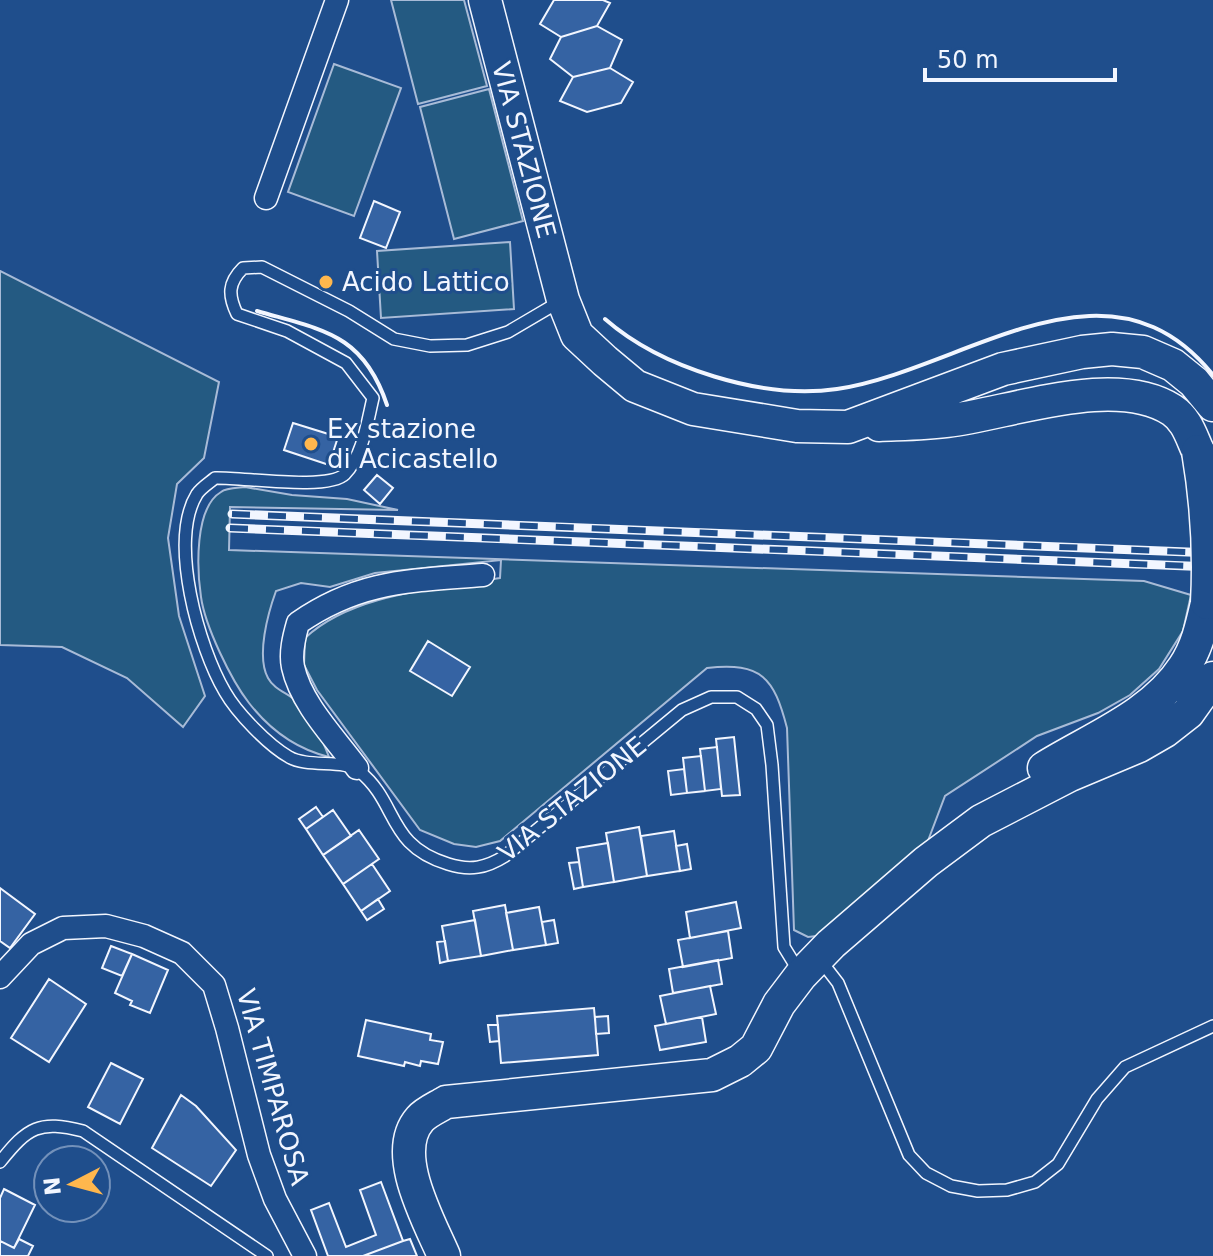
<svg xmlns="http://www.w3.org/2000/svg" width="1213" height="1256" viewBox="0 0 1213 1256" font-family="'DejaVu Sans',sans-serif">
<rect width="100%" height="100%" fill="#1f4e8c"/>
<path fill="#245a82" stroke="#a8bbd7" stroke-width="2" d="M391,0H464L487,86L418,104Z
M334,64L401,88L354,216L288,192Z
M489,89L523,221L454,239L420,107Z
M510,242L514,309L381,318L377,251Z
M0,271L219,382L204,458L177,484L168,538L179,616L205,696L183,727L127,678L62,647L0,645Z
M245,487L292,495L347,499L398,510L230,507L229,550L1144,581L1191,595L1183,631L1159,669L1130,695L1098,713L1037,736L945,796L926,846L825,935L808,937L794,930L787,728C774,678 762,662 707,668L500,841L476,847L454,844L420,830L317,690L304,665L305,638C353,593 437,589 500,578L501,560L375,573L330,587L301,583L276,591C268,613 256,656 268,678C275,691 289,693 297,702C311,717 322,738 329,757C296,749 270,730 249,703C231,680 205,626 201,597C197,570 194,508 221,492C226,488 237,488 245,487Z"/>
<path fill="#3563a3" stroke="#f2f6ff" stroke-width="2" d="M554,0H603L610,3L597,26L561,37L540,24Z
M597,26L622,40L610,68L573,77L550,59L561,37Z
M610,68L633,82L621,103L587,112L560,101L573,77Z
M374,201L400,212L386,248L360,238Z
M293,423L338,437L329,465L284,450Z
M377,475L393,488L380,504L364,490Z
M428,641L470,667L452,696L410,671Z
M734,737L740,795L722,796L716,739Z
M717,747L721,789L705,791L700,749Z
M701,756L705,791L687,793L683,758Z
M684,769L687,793L671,795L668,771Z
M316,807L323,817L306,829L299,819Z
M333,810L351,836L323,855L306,829Z
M639,827L647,876L614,882L606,833Z
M359,830L379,859L343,884L323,855Z
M674,831L680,871L647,876L641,836Z
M608,843L614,882L583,887L577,848Z
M687,844L691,869L680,871L676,846Z
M579,862L583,887L574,889L569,863Z
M372,864L390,891L361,911L343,884Z
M0,888L35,914L10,948L0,941Z
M378,899L384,909L367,920L361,911Z
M736,902L741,928L690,938L686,912Z
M505,905L513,950L481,956L473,911Z
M539,907L546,945L513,950L506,913Z
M475,920L481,956L448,961L442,926Z
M554,920L558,943L546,945L542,922Z
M728,931L732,958L683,967L678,940Z
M445,941L448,961L440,963L437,942Z
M111,946L132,954L122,976L102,968Z
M132,954L168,970L150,1013L130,1005L132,1001L115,993Z
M718,960L722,984L673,993L669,969Z
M49,979L86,1004L49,1062L11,1038Z
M710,986L716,1014L666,1024L660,996Z
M594,1008L598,1055L501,1063L497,1016Z
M608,1016L609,1033L596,1034L595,1017Z
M702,1017L706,1042L660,1050L655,1026Z
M366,1020L431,1034L430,1040L443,1042L438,1064L421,1061L420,1066L405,1062L404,1066L358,1056Z
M488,1025H498L499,1041L490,1042Z
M111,1063L143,1079L120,1124L88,1107Z
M181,1095L196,1106L236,1150L211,1186L152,1148Z
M381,1182L403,1241L363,1256H328L311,1210L329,1203L346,1247L376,1235L360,1190Z
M4,1189L35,1205L14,1248L0,1241V1198Z
M19,1239L33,1246L28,1256H0V1241L14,1248Z
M410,1239L417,1256H363L403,1241Z"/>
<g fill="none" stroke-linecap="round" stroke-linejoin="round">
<g stroke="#f2f6ff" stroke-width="14">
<path id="lane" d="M559,302L508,332L467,345L430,346L394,339L349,311L262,267L243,268C228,283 228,295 237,314L287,331L346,363L373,398C367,423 363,455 345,474C328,491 242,477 215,478C209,483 201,488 197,494C168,541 199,648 225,692C237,713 268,745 289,757C307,768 345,759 359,771C399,803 386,845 448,864C470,871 486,868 505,856L682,710L711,697H737L756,709L767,725L772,765L784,947L800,973
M821,961L838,983L909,1155L926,1173L951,1186L978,1191L1007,1190L1035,1182L1058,1164L1097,1099L1125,1067L1213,1026
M0,1162C28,1127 39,1120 83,1131L267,1256"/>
</g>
<g stroke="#f2f6ff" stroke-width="25">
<path id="street" d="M266,198L337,0
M357,768C335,738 301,704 293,667C290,653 294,637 298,623C360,580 410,581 483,575
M0,977L31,944L63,928L106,926L144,936L182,953L214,985L227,1028L259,1155L275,1199L305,1256"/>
</g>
<g stroke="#f2f6ff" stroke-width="35">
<path id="secondary" d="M485,0L563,300L577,335L605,361L635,386L693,409L797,426L848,427L1003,369L1082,352L1112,349L1143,352L1173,365L1194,382L1213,405
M879,425C902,424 925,424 947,421C1011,413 1114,373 1172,410C1187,420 1191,436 1198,451
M1044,768C1092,738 1152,716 1184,667C1197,648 1202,625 1207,603
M444,1256C429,1221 390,1153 420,1119C426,1112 438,1107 446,1102L712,1075L740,1061L756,1048L779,1004L801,975L831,944L926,862L981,821L1070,775L1139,746L1165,731L1188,713L1213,678"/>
</g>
<use href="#lane" stroke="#1f4e8c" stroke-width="11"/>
<use href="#street" stroke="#1f4e8c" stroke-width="22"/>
<use href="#secondary" stroke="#1f4e8c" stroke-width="32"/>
<g stroke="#f2f6ff" stroke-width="9">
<path id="rail" d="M232,514L1213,553
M230,528L1213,567"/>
</g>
<use href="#rail" stroke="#1f4e8c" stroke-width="6" stroke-dasharray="18" stroke-linecap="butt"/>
<g stroke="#f2f6ff" stroke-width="35" stroke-linecap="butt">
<path id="secondary-bridge" d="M1198,451C1207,504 1210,549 1207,603"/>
</g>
<use href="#secondary-bridge" stroke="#1f4e8c" stroke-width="32"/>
<path stroke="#f2f6ff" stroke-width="4" d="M257,311C322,330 363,333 387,405
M605,319C661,368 763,400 837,389C964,370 1107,243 1213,375"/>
</g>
<g fill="#ffb74d" stroke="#1f4e8c" stroke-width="3">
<circle cx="326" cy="282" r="8"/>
<circle cx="311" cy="444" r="8"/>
</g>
<g text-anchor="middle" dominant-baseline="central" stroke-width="6" stroke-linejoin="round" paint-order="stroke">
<g font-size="26" fill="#f2f6ff" stroke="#1f4e8c">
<text transform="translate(524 150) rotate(75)">VIA STAZIONE</text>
<text transform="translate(572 799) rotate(-39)">VIA STAZIONE</text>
<text transform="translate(273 1087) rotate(74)">VIA TIMPAROSA</text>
</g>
<g font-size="26" fill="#f2f6ff" stroke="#1f4e8c" text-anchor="start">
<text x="342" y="282">Acido Lattico</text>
<text x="327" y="429">Ex stazione<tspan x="327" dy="30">di Acicastello</tspan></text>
</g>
</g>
<g transform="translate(72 1184) rotate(264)"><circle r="38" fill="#1f4e8c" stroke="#7391ba" stroke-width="2"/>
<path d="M0-6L14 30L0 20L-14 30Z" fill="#ffb74d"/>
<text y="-12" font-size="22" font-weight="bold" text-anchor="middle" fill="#f2f6ff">N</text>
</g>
<path d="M925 68v12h190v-12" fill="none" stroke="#f2f6ff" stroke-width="4"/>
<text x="937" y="68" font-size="24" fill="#f2f6ff" stroke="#1f4e8c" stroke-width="6" paint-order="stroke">50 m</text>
</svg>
